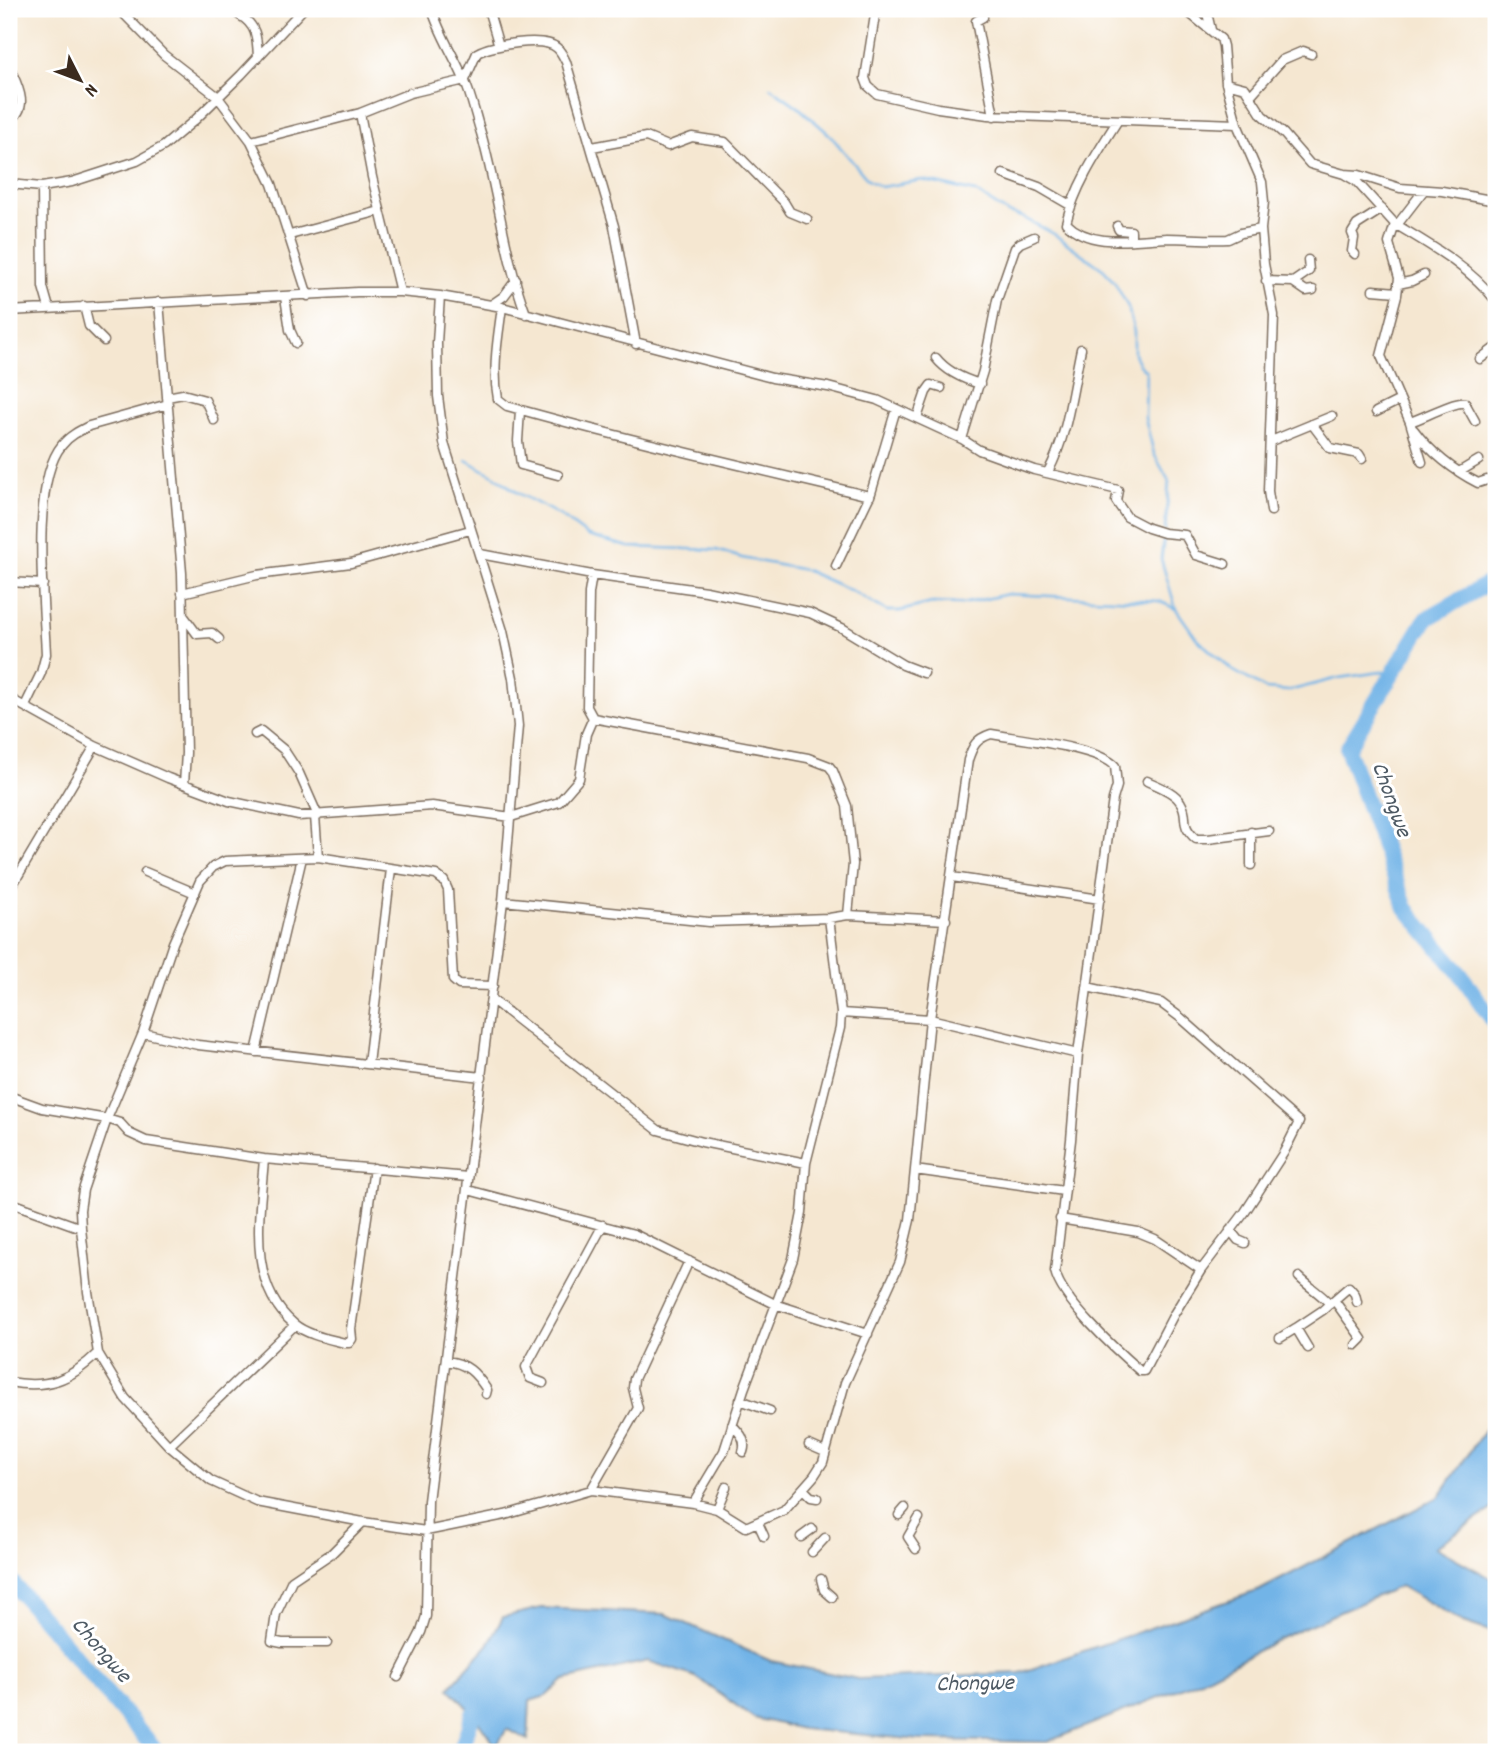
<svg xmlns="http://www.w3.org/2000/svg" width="1505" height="1761" viewBox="0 0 1505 1761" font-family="Dekko,sans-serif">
<rect width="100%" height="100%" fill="#fff"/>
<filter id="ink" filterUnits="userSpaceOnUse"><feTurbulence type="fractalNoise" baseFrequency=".0143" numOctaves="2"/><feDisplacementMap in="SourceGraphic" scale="14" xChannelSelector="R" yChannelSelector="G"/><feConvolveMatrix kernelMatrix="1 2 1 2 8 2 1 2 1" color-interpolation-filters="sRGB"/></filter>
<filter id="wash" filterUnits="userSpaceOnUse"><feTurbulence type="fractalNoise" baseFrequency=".00686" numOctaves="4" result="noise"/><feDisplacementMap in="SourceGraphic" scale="28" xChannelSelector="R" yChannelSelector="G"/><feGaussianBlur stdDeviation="1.57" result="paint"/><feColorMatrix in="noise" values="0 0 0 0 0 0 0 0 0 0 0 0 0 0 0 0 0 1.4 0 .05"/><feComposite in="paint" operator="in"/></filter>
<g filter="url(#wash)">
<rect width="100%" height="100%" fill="#f5e7d1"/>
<path fill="#72b4e7" stroke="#566f82" stroke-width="2" d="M1496,1413V1506L1435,1547L1496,1581V1633L1463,1622L1400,1586L1291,1633L1201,1680L1047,1742L921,1740L802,1729L754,1718L696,1677L648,1661L564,1680L546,1696L530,1701L528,1740L507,1729L496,1746L473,1714L449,1688L488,1645L503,1617L541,1608L665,1614L771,1661L858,1679L1020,1673L1260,1590L1439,1497Z"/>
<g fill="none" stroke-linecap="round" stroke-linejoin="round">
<path stroke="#72b4e7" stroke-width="2.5" d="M770,87L797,106L829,134L868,180L881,187L922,180L975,192L1008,213L1022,217L1054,234L1104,270L1115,283L1128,307L1134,332V354L1139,365L1146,371L1145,418L1154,454L1169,481L1165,530
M466,460L495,476L518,493L561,516L588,536L629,547L716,550L742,558L805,570L852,591L887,611H900L932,603L962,604L1008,594L1159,601L1176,609
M1164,536L1161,559L1176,609L1197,639L1232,670L1266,689L1288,691L1339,678L1395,670"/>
<path stroke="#72b4e7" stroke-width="16" d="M1496,579L1426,619L1347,749L1406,908L1461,975L1496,1025
M9,1579L157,1752
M460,1752L473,1714L488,1701"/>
</g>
</g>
<g filter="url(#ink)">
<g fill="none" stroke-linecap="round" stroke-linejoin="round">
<g stroke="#7c6c5d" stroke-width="11">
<path id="minor" d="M119,9L164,55L217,96L251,141L272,184L308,296
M432,9C439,33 453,54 463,77C471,94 475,114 481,133C498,192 504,255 526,314
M488,9L499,46
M876,9L865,78L868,86L877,94L938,108L988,115L1237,124
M1209,9L1207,13L1211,30
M239,15C257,25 257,38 258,57
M983,17L976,21L994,116
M9,66C16,83 32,108 9,120
M465,80L477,53C491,45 544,36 557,48C561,51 564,58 566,62L614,226L636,344
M1226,83L1245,88L1262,115L1284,134L1310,164L1344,174L1359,175L1400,188L1442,191L1496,201
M1250,96L1282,60L1303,51L1311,54
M360,113L372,177L400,292
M1118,120C1097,153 1075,186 1066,223C1091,249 1135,239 1167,238C1188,238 1208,240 1228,239L1241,233L1261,229L1264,202L1262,182L1237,124L1226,83L1223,46L1221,39L1184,9
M251,141L360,113L410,93L465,80
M592,147L646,137L668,146L692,137L725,142L784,202L790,212L807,219
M1003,174L1039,187L1070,205
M1344,174L1356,181L1395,224L1389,243L1399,278L1397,295L1381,356L1410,422L1422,462
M9,184L42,187L72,182L137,161L164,146L196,119L241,75L303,9
M42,187L43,287L49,308
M1395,224C1430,245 1471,268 1496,301
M1397,225L1424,190
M1117,226L1119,230L1131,231V240
M1261,229L1264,264L1274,315L1268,491L1271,511
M290,235L380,211
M1355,254L1352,251L1354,238L1352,233L1357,225L1382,209
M1266,281L1293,282L1309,271L1308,260
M1293,282L1306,291L1313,290
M1398,284L1412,281L1424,275
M1373,290L1397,292
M285,297L290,330L296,343
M159,302L182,573L186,753L184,784
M491,305L504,296L516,280
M84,306L89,326L104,341
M502,307C498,338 492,368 498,399L507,406C627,440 748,467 870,496
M9,311L357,292H400L440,296L502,307L772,378L828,387L877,400L962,439L979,450L1034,470L1118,490L1116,501L1127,517L1148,528L1164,533L1185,535L1196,555L1225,564
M936,358C947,372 963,379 980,384
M1480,359L1496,347
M167,397L183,394L205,400L214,420
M520,410L518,441L521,465L558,475
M1376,412L1400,400
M917,418L926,392L931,385L941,388
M1410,422C1423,418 1454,401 1465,403L1475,421
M1312,424L1330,448L1359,454L1362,459
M1414,430C1430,452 1454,471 1478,483L1487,480
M962,439L983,371L997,300L1015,248L1020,243L1034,237
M1271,441L1332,416
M1048,472C1068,435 1072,390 1081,349
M1459,472L1479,460
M480,554L592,575L706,591L810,613L842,628L903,665L924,673
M836,566L871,493L896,409
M592,575L589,593L587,707L593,718L808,758L829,766L833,771L847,806L853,864L848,915L946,920
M9,582L43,584
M182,593L257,575L351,563L470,530
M183,615L197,634L212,633L219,639
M9,698L95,746L168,778L229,801L299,816L432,806L511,817L559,802L579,779L586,734L593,718
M25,706L41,673L46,654C44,605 30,483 62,445C69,436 79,431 89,426L168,404
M255,734L261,731L284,750L299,773L318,816
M1147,781C1158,786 1175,792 1181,803C1190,818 1178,823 1196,839H1208L1269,831
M315,816L318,857
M1251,832V865
M145,872L195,893
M952,877L1100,899
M9,891L95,746
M503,901L709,922L829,918L848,915
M493,986L459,985L453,980L448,890L444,881L436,875L318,857L225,861L213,867L200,881L173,943L143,1033L107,1119L83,1190L80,1210L81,1228L88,1292L98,1353L125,1398L169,1446L211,1481L257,1502L363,1522L426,1531L505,1515L591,1490L693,1503L717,1509L746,1527L784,1510L814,1476L823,1462L845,1383L900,1262L910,1220L930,1019L968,760C973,745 976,739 991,734C1018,739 1098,747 1115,766L1117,786L1113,799L1078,1054L1071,1140L1055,1271C1061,1300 1117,1351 1140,1371H1144L1174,1314L1201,1270L1245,1212L1284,1152L1299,1122L1181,1018L1161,1003L1087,987
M491,999L658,1130L702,1142L806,1163
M841,1013L930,1019L1078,1054
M143,1033L198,1045L482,1077
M256,1052L302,858
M368,1064L391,869
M9,1096L42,1108L107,1119L120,1123L129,1133L146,1141L264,1159L468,1177
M264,1159C260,1214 246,1284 294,1324C307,1335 329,1339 345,1343H349L352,1339L351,1329L374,1168
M915,1170L1064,1191
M468,1190L634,1234L775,1304L868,1334
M9,1202L81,1228
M1060,1219L1138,1232L1155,1239L1201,1270
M1230,1230L1238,1240L1245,1243
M1299,1277C1309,1287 1320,1293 1330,1304
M1334,1300L1349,1287L1355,1294L1357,1302
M1296,1328L1323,1310L1334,1300L1362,1339L1356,1345
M1280,1338L1296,1328L1308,1348
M446,1361C467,1363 476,1373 487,1390L486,1394
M9,1382C48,1389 70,1380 98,1353
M543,1383L530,1378L526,1367L603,1225
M740,1400L770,1411
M732,1425C740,1433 747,1440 743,1452
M809,1445L825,1452
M169,1446L295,1325
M803,1489L811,1497L817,1498
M591,1490L638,1408L633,1388L634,1379L689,1261
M693,1503L724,1451L744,1389L793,1259L802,1213L806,1163L840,1028L841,1013L829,918
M717,1509L726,1487
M899,1515L905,1508
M758,1523L764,1536
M801,1537L812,1529
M916,1549L908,1537L919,1518
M812,1552L825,1538
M821,1579L824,1590L832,1597
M327,1643H282L272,1641L276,1614L292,1580L332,1553L363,1522
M398,1677L421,1632L426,1616L428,1501L503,901L518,726L513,678L503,631L444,443L438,396L437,343L440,296"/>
</g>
<use href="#minor" stroke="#fff" stroke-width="8"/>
</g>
</g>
<g text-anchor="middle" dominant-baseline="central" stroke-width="6" stroke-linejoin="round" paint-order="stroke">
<g font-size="23" font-style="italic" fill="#4e5a64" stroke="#fff">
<text transform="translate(1390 800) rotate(70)">Chongwe</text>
<text transform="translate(100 1651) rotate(49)">Chongwe</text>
<text transform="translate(975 1685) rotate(-1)">Chongwe</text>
</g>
</g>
<rect width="1505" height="1761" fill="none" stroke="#fff" stroke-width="35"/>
<g transform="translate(80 80) rotate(132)" stroke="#ffffff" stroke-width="5" paint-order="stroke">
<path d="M0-5L12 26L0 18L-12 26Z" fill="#3b2a1e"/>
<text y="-10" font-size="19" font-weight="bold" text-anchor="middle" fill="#3b2a1e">N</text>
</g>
</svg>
